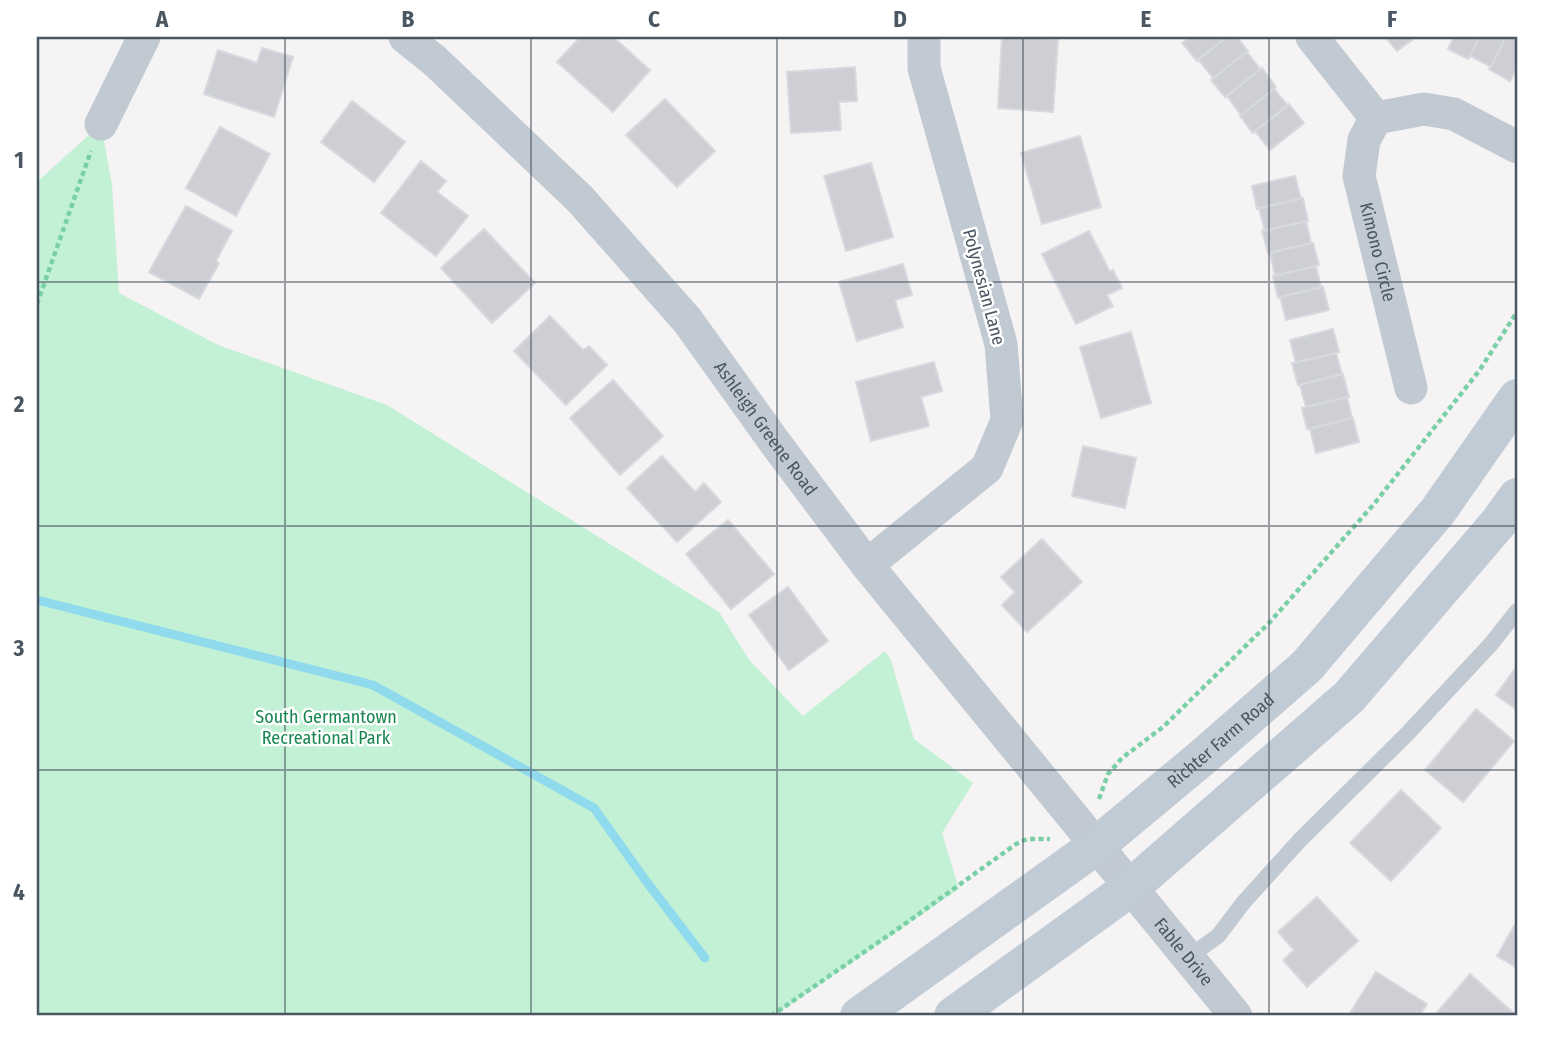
<svg xmlns="http://www.w3.org/2000/svg" width="1554" height="1053" viewBox="0 0 1554 1053" font-family="'Fira Sans Condensed',sans-serif">
<rect width="100%" height="100%" fill="#f5f3f3"/>
<path fill="#c3f1d5" d="M101,124L112,185L119,293L218,345L387,405L719,612L750,661L803,716L885,651L891,660L914,739L973,783L942,833L959,889L774,1016H37V182Z"/>
<g fill="none" stroke-linecap="round" stroke-linejoin="round">
<path stroke="#90daee" stroke-width="9" d="M37,600L373,685L594,808L646,881L705,958"/>
</g>
<path fill="#cdcfd5" stroke="#d7d9de" stroke-width="2" d="M580,37H613L650,70L613,112L557,62Z
M1002,37L1058,39L1053,112L998,108Z
M1190,37H1227L1197,61L1182,43Z
M1227,37H1237L1248,51L1213,78L1198,59Z
M1385,37H1416L1397,51Z
M1454,37H1480L1468,59L1448,49Z
M1480,37H1506L1491,67L1470,56Z
M1506,37H1517V68L1510,81L1489,69Z
M262,48L293,57L274,117L204,94L218,50L257,63Z
M1247,52L1260,69L1225,97L1211,80Z
M855,67L857,101L839,102L841,130L791,133L787,72Z
M1262,68L1276,87L1241,115L1227,96Z
M1274,89L1288,106L1253,133L1240,116Z
M665,99L715,151L677,187L626,135Z
M352,101L405,142L374,182L321,142Z
M1289,104L1304,123L1270,150L1255,131Z
M220,127L270,154L236,216L186,188Z
M1080,136L1101,207L1042,224L1021,153Z
M421,161L446,181L437,192L468,216L436,256L381,213Z
M871,163L893,237L846,251L824,176Z
M1295,176L1301,199L1257,209L1252,186Z
M1303,198L1308,221L1265,231L1259,208Z
M186,206L232,231L216,261L219,263L199,299L149,272Z
M1306,221L1311,243L1268,253L1262,231Z
M484,229L535,283L492,323L441,268Z
M1089,231L1110,272L1113,270L1122,288L1107,295L1113,306L1076,324L1042,254Z
M1313,243L1319,265L1275,276L1270,253Z
M903,264L912,295L895,300L903,327L857,341L839,282Z
M1316,266L1321,287L1278,298L1273,276Z
M1323,287L1329,310L1286,320L1280,297Z
M550,316L583,350L589,346L607,365L566,405L514,351Z
M1333,329L1339,352L1296,363L1290,340Z
M1131,332L1151,403L1101,418L1080,347Z
M1336,353L1342,374L1298,385L1292,363Z
M934,362L942,391L921,397L929,426L871,441L856,382Z
M1343,374L1349,397L1306,407L1300,385Z
M613,380L663,436L620,475L570,418Z
M1347,397L1352,418L1307,429L1302,408Z
M1353,418L1359,442L1316,453L1310,429Z
M1083,446L1136,458L1125,508L1072,496Z
M662,456L695,492L704,483L721,502L677,542L627,488Z
M728,520L774,574L731,609L686,554Z
M1042,539L1082,582L1027,632L1002,605L1015,592L1001,577Z
M788,587L828,641L789,670L749,615Z
M1517,666V710L1496,695Z
M1476,709L1514,741L1463,802L1425,770Z
M1401,790L1441,828L1391,881L1350,843Z
M1317,897L1358,941L1307,987L1283,960L1294,950L1278,932Z
M1517,921V968L1497,956Z
M1376,972L1427,1004L1419,1016H1348Z
M1470,974L1517,1016H1434Z"/>
<g fill="none" stroke-linecap="round" stroke-linejoin="round">
<path stroke="#7ad0a6" stroke-width="4.5" stroke-dasharray="5 3.5" stroke-linecap="butt" d="M37,304L91,151
M1099,799L1108,774L1122,758L1163,727L1269,623L1374,504L1479,371L1517,312
M771,1016L902,926L1016,844L1027,839H1050"/>
<path stroke="#c1cad2" stroke-width="16" d="M1187,958L1218,936L1243,903L1300,840L1407,734L1491,644L1517,611"/>
<g stroke="#c1cad2" stroke-width="33">
<path id="s1" d="M405,37L435,61L580,199L687,320L776,444L867,565L1236,1016"/>
<path id="s2" d="M1312,37L1376,118L1364,140L1359,176L1411,388"/>
<path d="M1376,118L1424,109L1454,114L1517,147"/>
<path d="M101,124L144,37"/>
<path d="M867,565L987,468L1007,420L1001,344L924,68V37"/>
</g>
<g stroke="#c1cbd6" stroke-width="38">
<path id="s3" d="M859,1016L1096,846L1204,756L1307,666L1438,511L1517,398"/>
<path d="M953,1016L1130,888L1349,697L1499,522L1517,497"/>
</g>
</g>
<path fill="none" stroke="#4a5661" stroke-width="2" stroke-opacity="0.55" d="M285,37V1016M531,37V1016M777,37V1016M1023,37V1016M1269,37V1016M37,282H1517M37,526H1517M37,770H1517"/>
<g text-anchor="middle" dominant-baseline="central" stroke-width="5" stroke-linejoin="round" paint-order="stroke">
<g font-size="18" fill="#4a5661" stroke="#fff">
<text stroke="none"><textPath href="#s2" startOffset="243">Kimono Circle</textPath></text>
<text transform="translate(984 287) rotate(75)">Polynesian Lane</text>
<text stroke="none"><textPath href="#s1" startOffset="534">Ashleigh Greene Road</textPath></text>
<text stroke="none"><textPath href="#s3" startOffset="455">Richter Farm Road</textPath></text>
<text stroke="none"><textPath href="#s1" startOffset="1204">Fable Drive</textPath></text>
</g>
<g font-size="18" fill="#17864f" stroke="#fff">
<text x="326" y="717">South Germantown<tspan x="326" dy="21">Recreational Park</tspan></text>
</g>
</g>
<rect width="1554" height="1053" fill="none" stroke="#ffffff" stroke-width="77"/>
<rect x="38" y="38" width="1478" height="976" fill="none" stroke="#4a5661" stroke-width="2.5"/>
<g font-size="23" text-anchor="middle" font-weight="bold" fill="#4a5661">
<text x="162" y="27">A</text>
<text x="408" y="27">B</text>
<text x="654" y="27">C</text>
<text x="900" y="27">D</text>
<text x="1146" y="27">E</text>
<text x="1392" y="27">F</text>
<text x="19" y="168">1</text>
<text x="19" y="412">2</text>
<text x="19" y="656">3</text>
<text x="19" y="900">4</text>
</g>
</svg>
